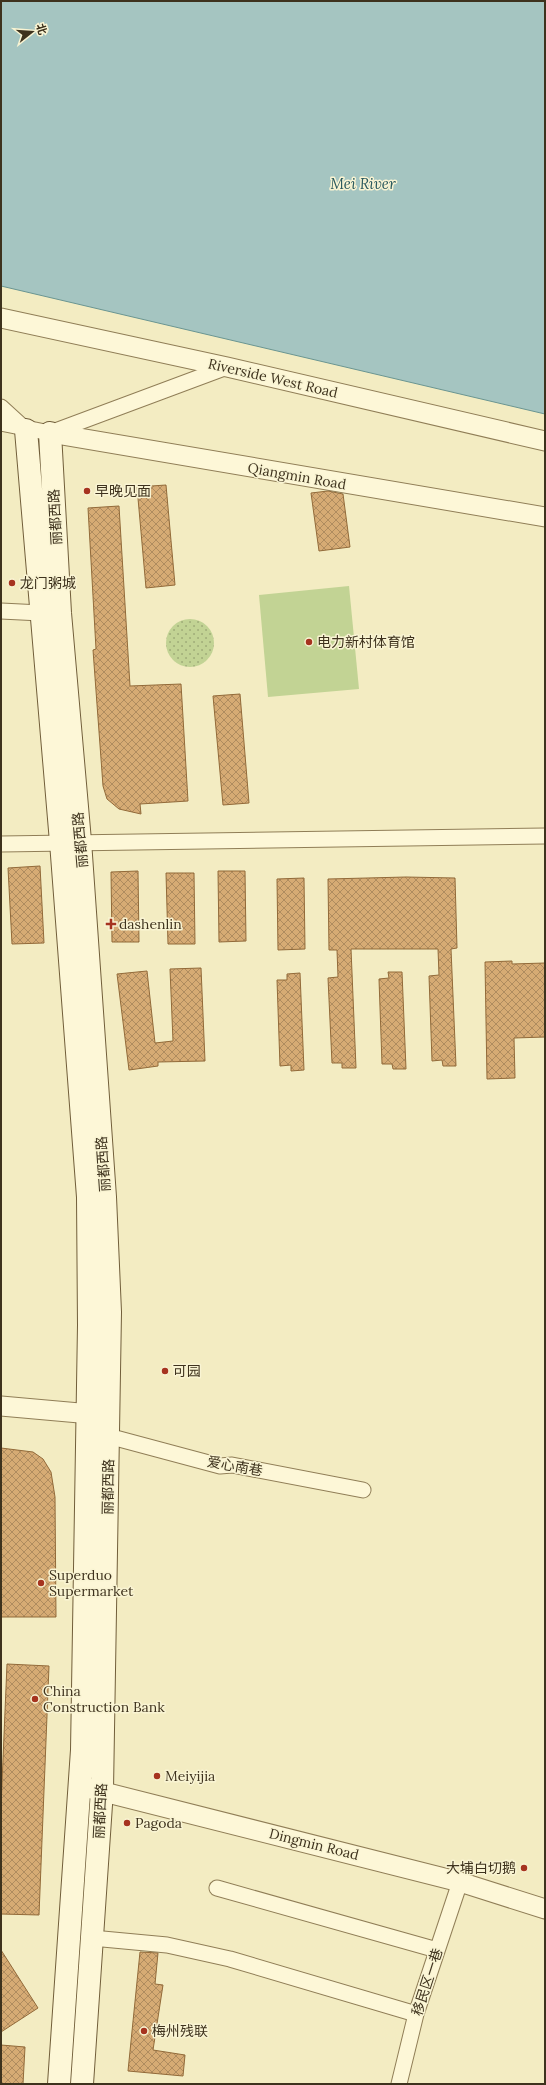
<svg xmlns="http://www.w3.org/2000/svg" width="546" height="2085" viewBox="0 0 546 2085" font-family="Lora,'Noto Sans SC',serif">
<defs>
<pattern id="grass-dots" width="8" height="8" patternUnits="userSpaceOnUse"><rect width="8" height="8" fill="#c2d394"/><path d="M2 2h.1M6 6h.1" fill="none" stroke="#9fac78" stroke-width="1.8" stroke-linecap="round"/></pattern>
<pattern id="building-cross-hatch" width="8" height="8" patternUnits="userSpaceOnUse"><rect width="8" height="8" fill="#d6ab74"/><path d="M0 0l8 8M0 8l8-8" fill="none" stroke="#af8c5f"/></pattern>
</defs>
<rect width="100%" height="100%" fill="#f3ecc2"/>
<path fill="url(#grass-dots)" d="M166 643a24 24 0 1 1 48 0a24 24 0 1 1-48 0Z"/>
<path fill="#c2d394" d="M349,586L359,689L268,697L259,595Z"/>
<path fill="#a5c5c1" stroke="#6a9591" d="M1,1H545V414L1,286Z"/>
<path fill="url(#building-cross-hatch)" stroke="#926a39" d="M166,485L175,585L146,588L137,487Z
M328,491L343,494L350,547L319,551L311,493Z
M119,506L130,686L181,684L188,801L140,804L141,814L119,809L107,799L103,786L93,650L96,649L88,508Z
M240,694L249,803L223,805L213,696Z
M40,866L44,943L12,944L8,868Z
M138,871L139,942H112L111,872Z
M218,871H245L246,941L219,942Z
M166,873H194L195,944H168Z
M406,877L455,878L457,948L451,949L456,1066H443L442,1060L432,1061L429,976L439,975L438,949H351L356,1068H342V1063H332L328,978L338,977L337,950H329L328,879Z
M304,878L305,949L278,950L277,879Z
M512,961V964L545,963V1037L514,1038L515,1078L487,1079L485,962Z
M201,968L205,1061L158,1062V1066L129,1070L117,974L147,971L155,1043L173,1041L170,969Z
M388,972H402L406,1069H393L392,1064H382L379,979L389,978Z
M300,973L304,1070L291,1071V1065L280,1066L277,980H287V974Z
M1,1448L33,1452L43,1459L51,1472L55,1497L56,1617H1Z
M7,1664L49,1666L39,1915L1,1914V1807Z
M1,1950L38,2008L1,2032Z
M140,1952L158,1953L155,1984L163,1985L153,2050L185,2055L183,2076L128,2071Z
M1,2045L25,2047L23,2084H1Z"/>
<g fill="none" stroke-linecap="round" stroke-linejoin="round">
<g stroke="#907e57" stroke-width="17">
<path id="minor" d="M1,407L24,428
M1,423L50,433L227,367
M1,611L41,613
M1,844L545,836
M108,1436L220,1466L232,1465L363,1490
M217,1888L437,1950
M92,1938L167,1945L230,1959L416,2014
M399,2084L416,2014L460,1882"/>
</g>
<g stroke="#907e57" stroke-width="21">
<path id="tertiary" d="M1,318L227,367L545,441
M50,433L545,517
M1,1406L102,1415
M88,1788L460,1882L545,1909"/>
</g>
<g stroke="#715e3a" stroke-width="24">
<path id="secondary" d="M26,430L61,842L88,1197L89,1325L82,1750L59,2084
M50,433L60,613L80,841L105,1197L110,1312L102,1790L82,2084"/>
</g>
<use href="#minor" stroke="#fdf7d7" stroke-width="15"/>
<use href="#tertiary" stroke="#fdf7d7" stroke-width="19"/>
<use href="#secondary" stroke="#fdf7d7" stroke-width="22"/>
</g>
<g fill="#a6331f" stroke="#f9f4d3" stroke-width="1.5">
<circle cx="87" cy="491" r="4"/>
<circle cx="12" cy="583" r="4"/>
<circle cx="309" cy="642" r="4"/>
<path d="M109 918h4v4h4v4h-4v4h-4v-4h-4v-4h4z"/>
<circle cx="165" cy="1371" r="4"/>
<circle cx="41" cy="1583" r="4"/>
<circle cx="35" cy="1699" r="4"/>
<circle cx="157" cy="1776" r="4"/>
<circle cx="127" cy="1823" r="4"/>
<circle cx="524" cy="1868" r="4"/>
<circle cx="144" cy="2031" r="4"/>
</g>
<g text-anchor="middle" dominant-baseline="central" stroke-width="3" stroke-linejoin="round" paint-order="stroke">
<g font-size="14" fill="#3e321d" stroke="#f9f4d3">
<text transform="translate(273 378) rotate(13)">Riverside West Road</text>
<text transform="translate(297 476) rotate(10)">Qiangmin Road</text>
<text transform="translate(55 517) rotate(-93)">丽都西路</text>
<text transform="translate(80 840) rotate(-95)">丽都西路</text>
<text transform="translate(103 1164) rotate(-94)">丽都西路</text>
<text transform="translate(235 1466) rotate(10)">爱心南巷</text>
<text transform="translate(108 1487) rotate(-89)">丽都西路</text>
<text transform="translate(100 1811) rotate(-87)">丽都西路</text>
<text transform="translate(314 1844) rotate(14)">Dingmin Road</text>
<text transform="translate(427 1982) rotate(-72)">移民区一巷</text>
</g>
<g font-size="14" fill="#3e321d" stroke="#f9f4d3" text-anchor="start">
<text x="95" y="491">早晚见面</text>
<text x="20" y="583">龙门粥城</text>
<text x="317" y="642">电力新村体育馆</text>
<text x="119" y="924">dashenlin</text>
<text x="173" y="1371">可园</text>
<text x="49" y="1575">Superduo<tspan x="49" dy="16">Supermarket</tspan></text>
<text x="43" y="1691">China<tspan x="43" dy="16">Construction Bank</tspan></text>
<text x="165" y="1776">Meiyijia</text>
<text x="135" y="1823">Pagoda</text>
<text x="516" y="1868" text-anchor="end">大埔白切鹅</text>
<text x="152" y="2031">梅州残联</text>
</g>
<g font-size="15" font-style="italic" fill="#2a5a5f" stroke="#f9f4d3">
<text x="363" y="183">Mei River</text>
</g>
</g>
<rect width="546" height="2085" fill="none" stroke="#3e321d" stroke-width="4"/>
<g transform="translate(32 32) rotate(73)" stroke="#f9f4d3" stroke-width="3" paint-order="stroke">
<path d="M0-3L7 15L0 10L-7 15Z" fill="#3e321d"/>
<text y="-6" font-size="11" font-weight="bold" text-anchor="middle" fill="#3e321d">北</text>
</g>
</svg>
